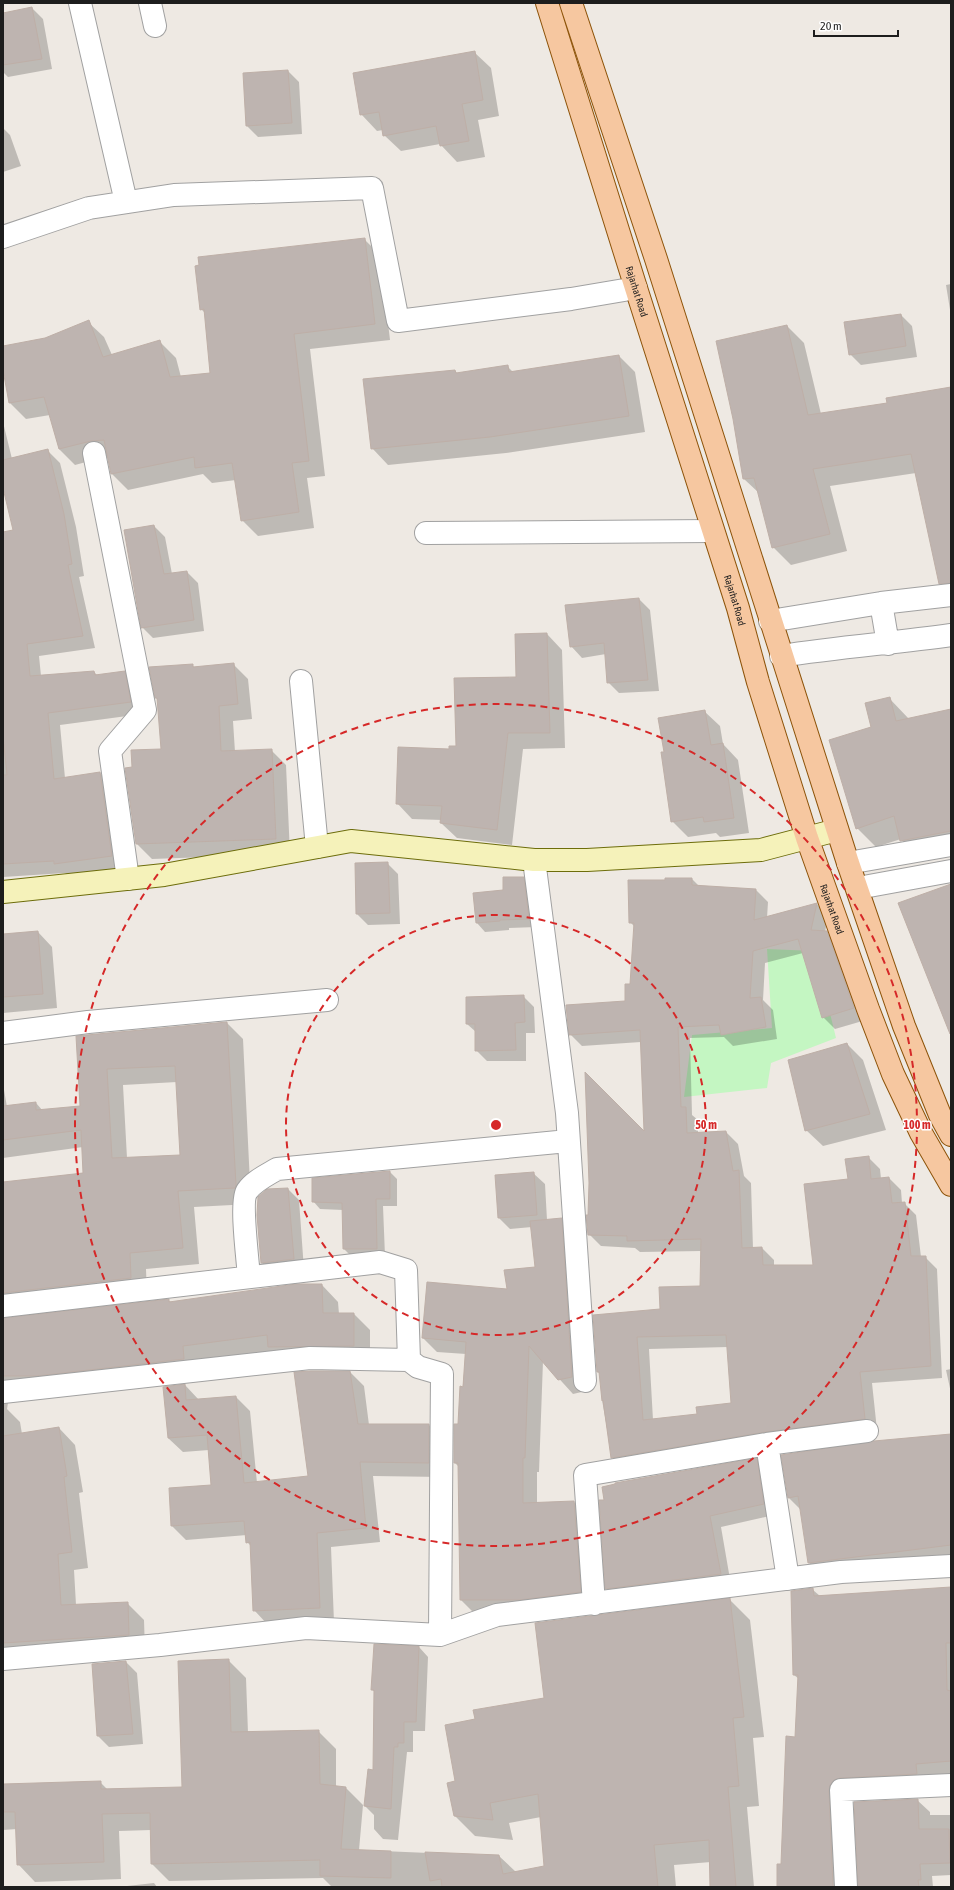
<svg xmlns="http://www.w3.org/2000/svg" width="954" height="1890" viewBox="0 0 954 1890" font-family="'Asap Condensed',sans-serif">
<rect width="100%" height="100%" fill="#eee9e3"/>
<path fill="#c4f6c2" d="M767,949L815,951L836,1038L771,1063L767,1088L684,1097L692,1035L772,1028Z"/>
<path fill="#0003" fill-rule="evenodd" d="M3,7L4,14L32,8L43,19L52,69L8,77L3,72Z
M474,52L491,68L499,116L478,120L485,157L457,162L440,144L401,151L384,135L383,130L377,131L361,114Z
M288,71L299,82L302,134L258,137L247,126Z
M3,128L10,135L21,166L3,172Z
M364,239L380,255L390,340L310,349L325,476L307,478L314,528L258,536L242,520L236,480L212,483L203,474L128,490L112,474L108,456L75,465L59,449L50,415L26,419L10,403L3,364V347L46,339L88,322L104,337L112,355L160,342L176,358L181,377L211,374L205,313L201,309Z
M951,284V316L946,285Z
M901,315L912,326L917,357L861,365L850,354Z
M787,326L804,343L821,414L888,404L951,388V590L939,579L916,473L830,486L847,551L791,565L773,547L759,493L744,479Z
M619,356L635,372L645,432L506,453L388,465L372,448L455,371L458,374L507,366L513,372Z
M3,422L12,459L48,451L60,463L76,527L84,576L79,577L95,648L39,656L41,676L94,672L98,676L124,672L137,685L142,714L60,725L65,778L100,773L112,785L124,868L68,875L65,873L3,877V533L14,531L3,483Z
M154,526L165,537L172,574L187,572L198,583L204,631L153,638L142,627Z
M639,599L650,610L659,691L619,693L608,682L606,654L582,658L571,646Z
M547,634L562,650L565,748L523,749L512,845L457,838L441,823L442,820L412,819L397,803L450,750L457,747L517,678Z
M233,664L248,679L252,719L233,721L235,752L271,750L286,765L290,854L152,859L137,844L133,768L162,749L158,700L156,698L192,665L195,668Z
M889,698L909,719L951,710V854L921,860L901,839L876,847L857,828L872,728Z
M704,711L720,726L723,744L738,760L749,833L720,837L716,833L688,837L672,821L666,752Z
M387,863L398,874L400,924L368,925L357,914Z
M523,878L532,887L537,927L509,928V930L485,932L477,923L504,891Z
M692,879L700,887L756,890L768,902L767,918L817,904L828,916L825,932L839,944L866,1020L835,1029L823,1017L803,953L765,963L763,1000L773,1010L777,1039L733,1046L724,1037L690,1038L692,1115L698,1120V1133L726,1132L738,1144L744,1176L751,1183L753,1249L762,1248L774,1260V1266H814L849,1180L868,1157L880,1169L881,1179L889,1178L901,1190L902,1203H904L916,1215L921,1257H925L937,1269L942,1378L872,1383L877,1430L624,1469L612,1457L602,1400L600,1374L598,1372L661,1310L701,1287L702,1251L640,1252L635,1248L601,1246L589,1234L590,1183L645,1133L641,1042L582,1046L570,1034L626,1002L631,985L635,927L630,922L629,881ZM728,1347L732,1404L698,1415L653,1420L649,1349Z
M38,932L52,947L57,1008L3,1013V935Z
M523,996L534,1007L535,1033H526V1061H487L476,1050V1032L467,1024Z
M227,1023L243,1039L251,1204L194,1207L199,1264L146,1269L147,1295L12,1312L7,1319L168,1300L171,1302L322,1285L338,1302L339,1314H354L370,1330V1362L12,1398L8,1403L7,1409L20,1422L22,1434L59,1428L75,1445L83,1492L79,1493L88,1568L74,1570L76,1605L127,1603L144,1620L145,1651L16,1660L3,1647V1183L84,1173L83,1147L3,1158V1084L7,1107L36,1103L43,1111L81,1107L77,1037ZM177,1082L181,1156L127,1158L123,1085Z
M847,1044L863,1060L886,1130L823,1146L806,1130Z
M390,1172L397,1179V1206H383L385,1256L352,1257L344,1249L343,1210L320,1209L313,1201Z
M533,1173L545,1184L547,1220L561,1219L575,1233L586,1391L573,1394L543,1361L539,1472H537V1504L574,1502L588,1517L595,1606L475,1614L461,1600L459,1467L455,1463L466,1354L437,1352L423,1338L508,1290L536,1268L532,1227L510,1229L499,1218Z
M288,1189L299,1200L304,1270L273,1274L262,1263Z
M951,1369V1393L946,1370Z
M350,1372L364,1386L369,1425H429L443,1439L442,1477L373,1476L380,1542L331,1547L334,1622L268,1625L254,1610L251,1546L247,1542V1535L186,1540L172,1526L213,1486L209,1450L183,1452L168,1438L185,1385L199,1400L236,1397L250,1411L257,1483L309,1477Z
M951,1435V1565L828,1581L809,1563L801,1510L789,1498L782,1456Z
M756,1460L767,1471L774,1515L721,1527L731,1585L617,1599L606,1588Z
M951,1588V1774L928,1776L853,1790L845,1887H778L782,1865L796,1738L799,1679L794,1675L813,1590L820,1596Z
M730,1600L750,1620L764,1737L753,1738L759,1806L747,1807L754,1887H711V1862L674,1865L676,1887H332L323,1878L169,1881L152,1864L151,1830L119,1831L121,1879L35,1882L18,1864L17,1829L3,1830V1785L100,1782L107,1789L183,1788L228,1660L246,1678L248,1733L318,1731L336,1749V1787L346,1788L363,1805L359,1850L499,1856L516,1872L555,1865L541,1817L509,1823L513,1840L475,1836L455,1816L457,1782L476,1720L545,1698Z
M375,1645L419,1647L428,1657L425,1731H413V1752H407L398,1840L383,1839L374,1829V1815L365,1806L374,1771L375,1692L372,1690Z
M126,1662L137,1673L143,1744L109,1747L98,1736Z
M917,1800L930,1812V1815H951V1875L932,1876L933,1887H859Z
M154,1883L157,1887H127V1886Z"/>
<path fill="#beb4b0" stroke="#beafa7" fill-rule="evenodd" d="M32,7L42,59L3,65V13Z
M475,51L483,100L462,104L469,141L440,146L436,126L383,136L379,112L360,115L353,73Z
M288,70L292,123L246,126L243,73Z
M365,238L375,324L294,334L309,461L292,463L299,512L241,521L232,463L195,468L194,457L111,474L104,440L91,441L59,449L44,397L9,403L3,370V346L45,338L89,320L103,357L160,340L170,377L210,373L204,309L200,310L195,266L199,265L198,257Z
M901,314L906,346L849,355L844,322Z
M787,325L808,415L887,403L886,398L951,387V583L939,584L911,454L813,469L830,534L772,548L754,478L743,479L733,419L716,341Z
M619,355L629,416L490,437L371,449L363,379L455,370L456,373L508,365L509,372Z
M48,449L64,514L72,564L68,565L83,636L27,644L30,676L94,671L95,675L125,671L131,702L48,713L54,779L100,772L112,856L54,864V861L3,864V775H7L3,736V532L13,530L3,488V460Z
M154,525L164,574L187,571L194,620L141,628L124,530Z
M639,598L648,680L607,683L604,643L570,647L565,605Z
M547,633L550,733H508L497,830L440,823L442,806L396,804L398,747L449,749V746H456L454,678L516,677L515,634Z
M234,663L238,704L219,706L221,751L272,749L276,839L136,844L125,768L132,767L131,750L161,749L157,698H155L149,667L193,664V667Z
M890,697L896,721L951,709V831L900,841L894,816L856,829L829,740L871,727L865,703Z
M705,710L711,745L723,743L734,818L704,822L703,817L671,822L661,752H664L658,718Z
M388,862L390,913L356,914L355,863Z
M503,877H524L529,919L500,920V921L476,923L473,893L503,890Z
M665,878H692V885L756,889L754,920L817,903L811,930L827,931L854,1008L822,1018L798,939L753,951L750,998L761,997L766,1027L721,1035L719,1025L678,1027L681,1107H686L687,1133L726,1131L733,1171L739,1170L742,1248L762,1247L763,1265H813L804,1184L848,1179L845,1159L869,1156L871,1179L889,1177L892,1203L905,1202L911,1256H926L931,1366L860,1372L865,1419L765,1432L611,1458L603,1400L602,1401L599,1372H597L593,1315L660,1309L659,1287L700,1286L701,1239L627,1241V1236L588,1235L586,1215H588L589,1183L585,1072L644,1131L640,1030L569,1035L566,1005L625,1001V984H630L634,923H629L628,880H665ZM726,1335L731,1403L696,1407L697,1414L643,1420L637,1337Z
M951,884V1033L950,1034L898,903Z
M38,931L43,994L3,997V934Z
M524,995L525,1022L515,1023L516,1050L475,1051V1024H466V997Z
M227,1022L236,1185L235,1188L178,1191L183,1248L130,1253L131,1278L3,1293V1182L83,1173L81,1130L3,1140V1106L36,1102V1110L80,1106L76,1036ZM175,1066L180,1155L112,1158L107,1069Z
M847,1043L870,1114L805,1131L788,1060Z
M390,1171V1199H376L377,1249H343L342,1203L312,1202V1178Z
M534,1172L537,1215L498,1218L495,1175Z
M288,1188L294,1259L261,1263L257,1215L258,1197L267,1189Z
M562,1218L572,1377L558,1380L529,1346L525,1458H523V1503L574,1501L581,1592L519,1600H460L458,1463H454V1424H458L460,1386L463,1387L466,1342L422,1338L427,1282L507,1289L504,1270L535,1267L530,1221Z
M296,1284H322L323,1313H354V1346L268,1347L267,1335L183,1346L184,1359L37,1376H3V1318L169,1299V1302Z
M311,1371H350L358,1424H429V1463L360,1462L366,1528L317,1533L320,1608L253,1611L250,1542L246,1543L244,1521L171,1526L169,1488L211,1485L207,1435L168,1438L163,1387L185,1384L186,1400L236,1396L244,1483L308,1476L294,1372Z
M59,1427L67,1476L64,1477L72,1552L58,1554L61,1605L128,1602L129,1635L3,1643V1436Z
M951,1434V1545L808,1563L798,1496L788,1498L781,1455L874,1441Z
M757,1458L764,1504L710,1516L721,1574L605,1589L599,1500H604L602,1487L615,1484V1483Z
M951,1587V1643H946L947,1690L951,1691V1761L916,1764L917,1774L840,1778L834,1780L830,1785L829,1791L833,1887H777V1864H781L786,1736L795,1737L798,1675H793L791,1591L813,1588L814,1596Z
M730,1598L744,1717L733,1718L739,1786L728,1787L736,1887H710L709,1840L654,1845L658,1887H442L441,1879L430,1881L425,1852L499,1855L503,1874L544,1866L538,1794L490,1803L493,1820L454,1816L447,1783L455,1781L445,1725L475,1719L473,1710L544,1698L535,1623Z
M374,1644L419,1646L416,1722H404V1743H398V1747H394L391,1809L364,1806L368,1769L373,1770L374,1690H371Z
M229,1659L231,1732L319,1730L320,1784L346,1787L341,1849L391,1851V1878L320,1876V1860L151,1864L150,1813L102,1814L104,1862L17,1865L15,1812H3V1784L101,1781V1789L182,1787L178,1661Z
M126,1661L133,1734L97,1736L92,1664Z
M918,1799L919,1829H949L950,1863L920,1864L921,1880H918L919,1887H858L854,1802Z"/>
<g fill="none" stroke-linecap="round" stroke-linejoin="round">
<g stroke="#a1a1a1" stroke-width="24">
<path id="street" d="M80,3L126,202
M150,3L155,26
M3,237L89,208L174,195L372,188L398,321L571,299L636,288
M94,453L145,710L110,751L128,879
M426,533L712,531
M881,603L888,644
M770,621L881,603L951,595
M781,656C838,647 894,643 951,635
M301,681L317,847
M534,860L567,1113L585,1381
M848,863L951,845
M858,888L951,871
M3,1033L88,1022L327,1000
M249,1277C248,1262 240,1201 247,1191C254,1181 267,1175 277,1169L568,1141
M3,1306L380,1262L406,1270L409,1360L418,1367L442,1374L440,1635
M3,1392L310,1358L409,1360
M767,1444L788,1579
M594,1604L585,1475L767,1444L867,1431
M3,1659L160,1645L306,1628L440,1635L497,1615L841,1572L951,1566
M846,1887L841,1790L951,1785"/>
</g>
<g stroke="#6d6d0b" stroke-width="24">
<path id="secondary" d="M3,892L164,875L351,841L534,860H587L761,850L837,830"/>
</g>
<g stroke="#8d5309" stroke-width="24">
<g id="primary">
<path id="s1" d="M547,3L636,288L738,608L758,682L807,838L868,1009L893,1074L921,1133L951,1185"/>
<path d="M571,3L656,259L848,863L904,1026L940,1115L951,1135"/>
</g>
</g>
<use href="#street" stroke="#fff" stroke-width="22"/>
<use href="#secondary" stroke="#f5f2ba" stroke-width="22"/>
<use href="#primary" stroke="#f6c7a0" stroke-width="22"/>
</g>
<g fill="none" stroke="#d62828" stroke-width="2" stroke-dasharray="7 5">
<circle cx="496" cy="1125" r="210"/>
<circle cx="496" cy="1125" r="421"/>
</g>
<g text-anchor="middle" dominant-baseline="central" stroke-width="3" stroke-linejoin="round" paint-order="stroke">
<g font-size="10" fill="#1d1d1d" stroke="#fff">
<text stroke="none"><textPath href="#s1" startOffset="302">Rajarhat Road</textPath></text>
<text stroke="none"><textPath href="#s1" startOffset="626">Rajarhat Road</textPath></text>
<text stroke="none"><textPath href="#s1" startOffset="950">Rajarhat Road</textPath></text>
</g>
</g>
<circle cx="496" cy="1125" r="6" fill="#d62828" stroke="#fff" stroke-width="2"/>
<g font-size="12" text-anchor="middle" font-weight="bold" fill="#d62828" stroke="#fff" stroke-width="3" stroke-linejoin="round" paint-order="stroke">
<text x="706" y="1129">50 m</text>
<text x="917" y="1129">100 m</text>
</g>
<rect width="954" height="1890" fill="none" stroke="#1d1d1d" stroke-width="8"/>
<path d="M814 30v6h84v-6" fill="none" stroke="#1d1d1d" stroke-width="2"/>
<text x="820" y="30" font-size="12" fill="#1d1d1d" stroke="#ffffff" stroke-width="3" paint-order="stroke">20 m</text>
</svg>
